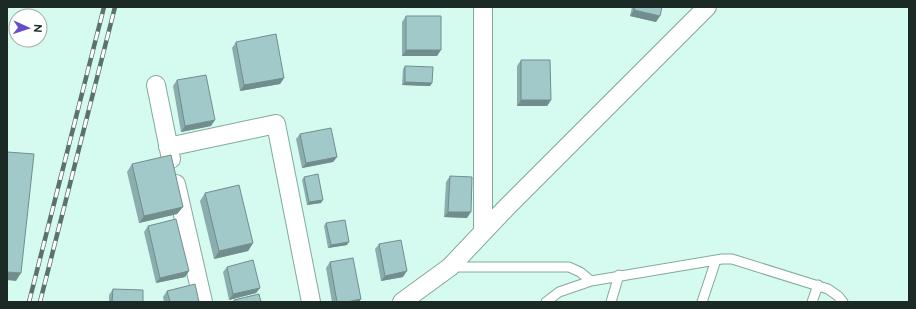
<svg xmlns="http://www.w3.org/2000/svg" width="916" height="309" viewBox="0 0 916 309" font-family="Raleway,sans-serif">
<rect width="100%" height="100%" fill="#d5faef"/>
<g fill="none" stroke-linecap="round" stroke-linejoin="round">
<g stroke="#85a89d" stroke-width="11">
<path id="lane" d="M452,267H569L580,272L591,281
M546,302L559,292L591,281L722,259H732L828,289L838,296L843,302
M611,302L619,275
M702,302L716,260
M812,302L818,285"/>
</g>
<g stroke="#85a89d" stroke-width="20">
<path id="street" d="M156,85L171,159
M168,147L276,124L311,302
M176,184L203,302
M483,231V7
M402,302L450,267L505,209L707,7"/>
</g>
<use href="#lane" stroke="#fff" stroke-width="9"/>
<use href="#street" stroke="#fff" stroke-width="18"/>
<g stroke="#5b716b" stroke-width="4.5">
<path id="rail" d="M29,302L104,7
M40,302L115,7"/>
</g>
<use href="#rail" stroke="#fff" stroke-width="3" stroke-dasharray="9" stroke-linecap="butt"/>
</g>
<path fill="#8badae" d="M632,7H662L656,22L630,16Z
M406,16L437,56H402V22Z
M236,42L284,78L280,84L240,91L232,48Z
M521,60L551,100L547,106H517V66Z
M405,66L432,83L430,86L402,85L403,69Z
M177,80L211,126L181,132L173,86Z
M300,134L337,157L333,162L302,168L296,139Z
M132,164L183,207L177,214L139,223L127,172Z
M450,176L467,218L444,217L446,182Z
M304,177L321,203L307,205L302,180Z
M205,193L253,243L248,251L214,259L200,201Z
M326,223L347,245L328,248L324,226Z
M148,226L189,271L185,277L156,283L144,232Z
M379,244L403,277L381,281L375,249Z
M330,262L359,302H332L326,268Z
M227,267L260,288L256,293L229,300L223,272Z
M113,289L143,302H109V295Z
M167,291L199,302H164L163,297Z"/>
<path fill="#718d8d" d="M634,10L660,16L656,22L630,16Z
M406,50H441L437,56H402Z
M284,78L280,84L240,91L244,85Z
M405,82L432,83L430,86L402,85Z
M521,100H551L547,106H517Z
M215,120L211,126L181,132L185,126Z
M337,157L333,162L302,168L306,163Z
M323,200L321,203L307,205L309,202Z
M183,207L177,214L139,223L144,216Z
M448,212H471L467,218L444,217Z
M349,242L347,245L328,248L331,245Z
M253,243L248,251L214,259L219,251Z
M189,271L185,277L156,283L160,278Z
M407,271L403,277L381,281L385,276Z
M7,272L21,273L16,281L7,280Z
M260,288L256,293L229,300L233,294Z
M361,299L359,302H347Z"/>
<path fill="#a2c9ca" stroke="#718d8d" d="M635,7H662L660,16L634,10Z
M406,16H441V50H406Z
M276,34L284,78L244,85L236,42Z
M521,60H550L551,100H521Z
M405,66L433,67L432,83L405,82Z
M206,75L215,120L185,126L177,80Z
M331,128L337,157L306,163L300,134Z
M7,152L34,154L21,273L7,272Z
M171,155L183,207L144,216L132,164Z
M318,174L323,200L309,202L304,177Z
M450,176L472,177L471,212H448Z
M239,185L253,243L219,251L205,193Z
M176,219L189,271L160,278L148,226Z
M345,220L349,242L331,245L326,223Z
M401,240L407,271L385,276L379,244Z
M353,258L361,299L347,302H337L330,262Z
M253,260L260,288L233,294L227,267Z
M195,284L199,302H170L167,291Z
M113,289L143,290V302H112Z
M259,294L261,302H234V300Z"/>
<rect width="916" height="309" fill="none" stroke="#1c2a26" stroke-width="16"/>
<g transform="translate(28 28) rotate(93)"><circle r="19" fill="#ffffff" stroke="#a4aaa8"/>
<path d="M0-3L7 15L0 10L-7 15Z" fill="#674dc6"/>
<text y="-6" font-size="11" font-weight="bold" text-anchor="middle" fill="#1c2a26">N</text>
</g>
</svg>
